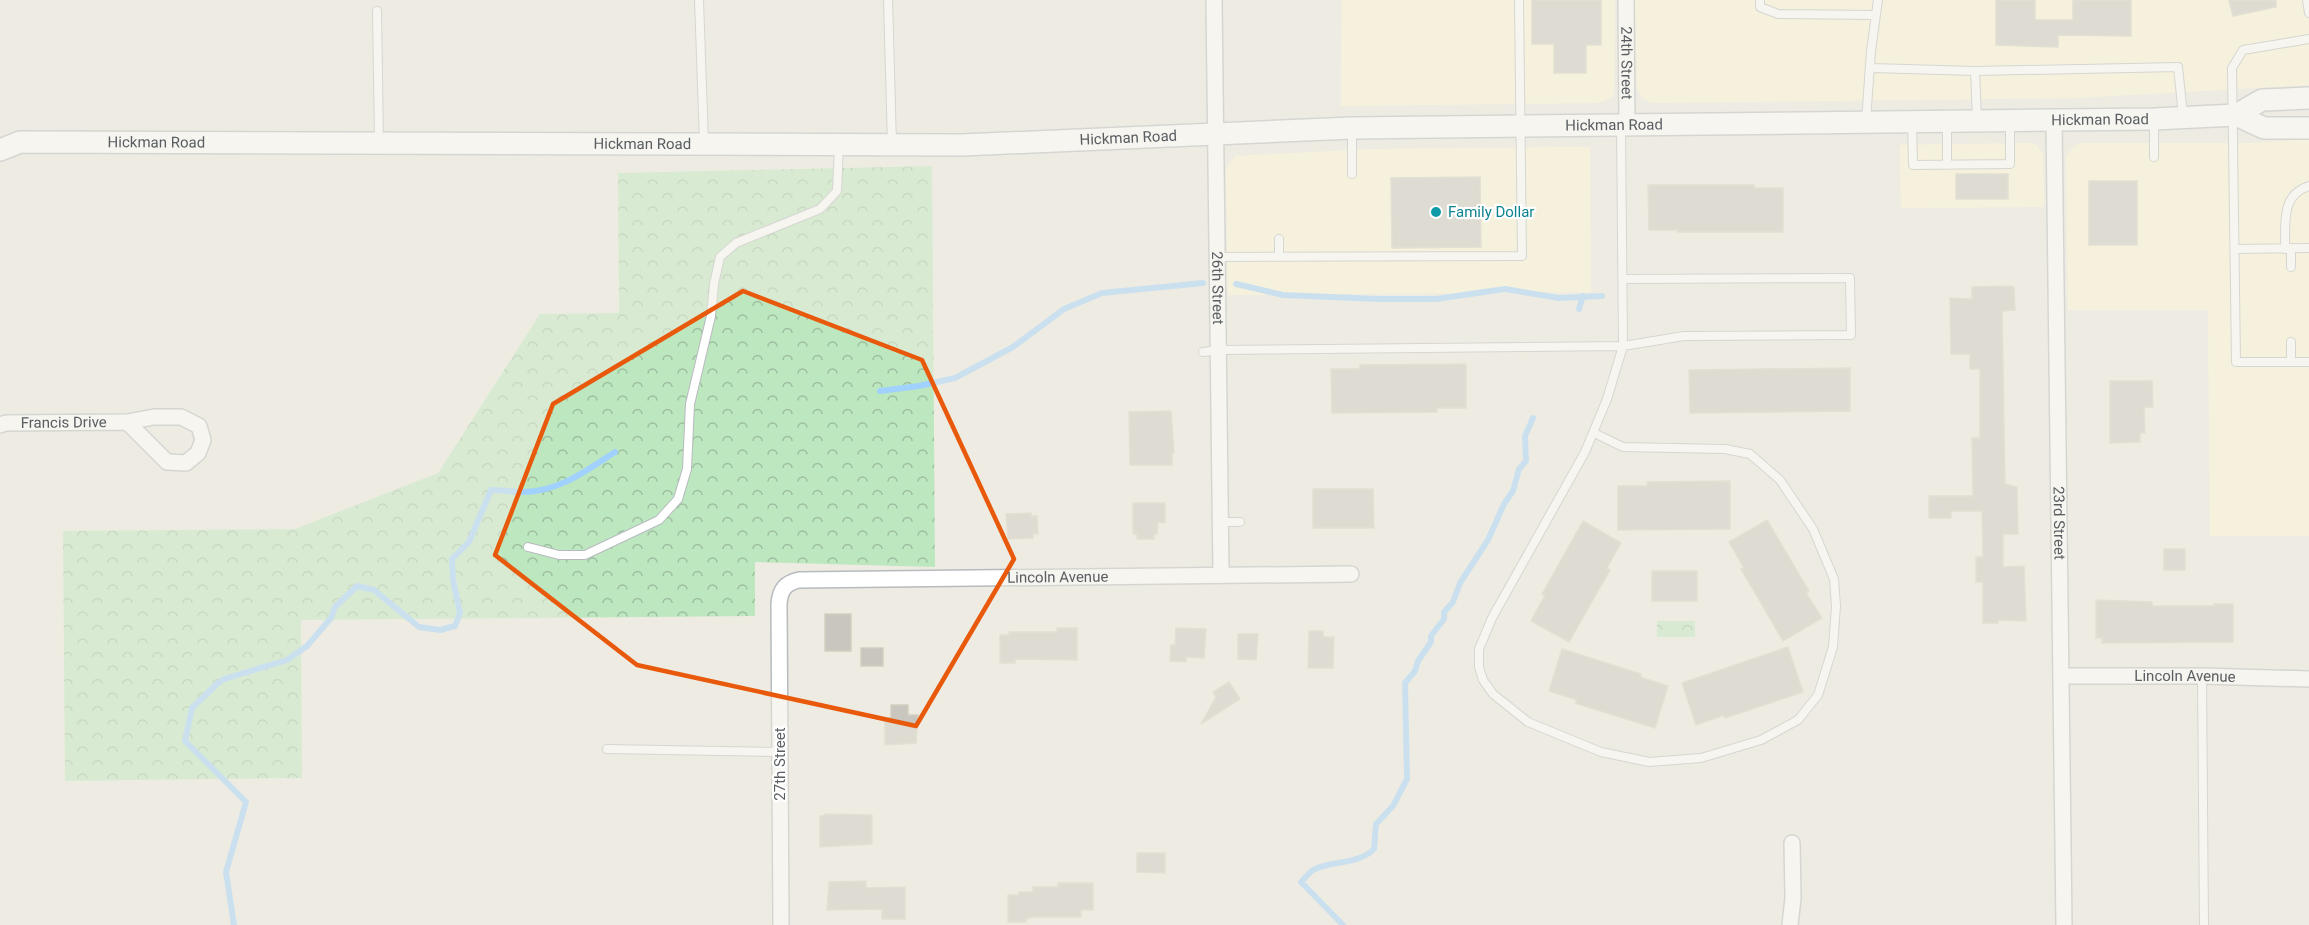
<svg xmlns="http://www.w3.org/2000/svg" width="2309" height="925" viewBox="0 0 2309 925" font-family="Roboto,sans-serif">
<defs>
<pattern id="forest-crowns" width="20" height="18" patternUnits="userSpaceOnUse" patternTransform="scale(1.5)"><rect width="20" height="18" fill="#bde7bf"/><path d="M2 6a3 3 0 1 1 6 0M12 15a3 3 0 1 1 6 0" fill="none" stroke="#9dbe9f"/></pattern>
</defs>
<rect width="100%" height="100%" fill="#eeece2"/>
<path fill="#fff7d6" d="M1342,0H1615L1614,93L1611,98L1599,103L1341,106Z
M1635,0H2309V85L2075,98L1652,103L1642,98L1637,88Z
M2309,139V536H2210L2208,310H2068L2066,156L2075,146L2081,143H2254Z
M2030,143L2036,145L2043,154L2044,207L1901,208L1900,145Z
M1590,147L1591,292L1228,295L1226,170L1228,164L1236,156L1375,149Z"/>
<path fill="url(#forest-crowns)" d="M932,166L935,567L755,562V616L301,620L302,778L65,781L63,531L295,529L438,473L540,314L619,313L618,173Z
M1657,621H1695V637H1657Z"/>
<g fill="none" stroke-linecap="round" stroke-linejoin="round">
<path stroke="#a1d1ff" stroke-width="6" d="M1236,284L1283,295L1378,299H1436L1505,289L1559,298L1602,296
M1579,309L1583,296
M880,391L919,386L955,378L1013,347L1064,309L1102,293L1203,283
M234,925L226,872L246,802L185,741L192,708L218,683L224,679L287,660L307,646L331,618L335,607L357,586L374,590L419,627L440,630L455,626L460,613L453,580L452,559L469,542L491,490C502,490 514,492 525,492C560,491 587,470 615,452
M1343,925L1301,882C1305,878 1310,871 1315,869C1334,860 1358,865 1374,849L1376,824L1393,806L1407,779L1405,683L1415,671L1418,661L1431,642V636L1444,619V612L1453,602L1460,583L1488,540L1504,504L1513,491L1519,469L1526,461L1525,436L1533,418"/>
</g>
<path fill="#c9c6bf" stroke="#d3cec0" stroke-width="1.5" d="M1532,0H1601V45H1586V73H1554V44H1532Z
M1996,0H2035V20H2073V0H2131V36L2058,35V47L1996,45Z
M2229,0H2276V7L2233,16Z
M1956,174H2008V199H1956Z
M1480,177L1481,247L1392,248L1391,178Z
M2089,181H2137V245H2089Z
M1648,185H1754V188H1783V232H1678V230H1649Z
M2007,286L2014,287L2015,310L2002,311L2005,484L2017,487L2018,534H2003V567L2024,566L2026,621L1998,620V623H1983V582H1976V557H1983L1982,511H1951V518H1929V496H1973L1972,438H1980V369H1970V354H1951L1950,298L1972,299V287Z
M1466,364V408H1437V412L1332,413L1331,369H1360V365Z
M1850,368V411L1690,413L1689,370Z
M2110,381H2152L2153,407H2144L2145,433H2140V442L2110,443Z
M1171,411L1174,453H1172V465H1130L1129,412Z
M1730,481V529L1618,530V486H1647V482Z
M1313,489H1373L1374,528H1313Z
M1133,503H1165V523L1158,522L1157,534H1154V539H1137V534H1133Z
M1031,513V516H1037L1038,534H1033V538L1008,539L1006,514Z
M1767,520L1809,591L1806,593L1822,618L1783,641L1741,569L1744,568L1729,542Z
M1583,521L1621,543L1607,568L1610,570L1569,642L1531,621L1545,595L1542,594Z
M2164,549H2185V570H2164Z
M1652,571H1697V601H1652Z
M2096,600L2152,602V606H2214V604H2233V642L2102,643V638H2096Z
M825,614H851V651H825Z
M1057,628H1077V660L1015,659V663H1000V635H1009V632H1057Z
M1176,628L1206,629L1204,658L1186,657V662L1170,661L1171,645H1175Z
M1309,631H1323V637H1334L1333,668H1308Z
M1238,634H1258L1256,660L1238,659Z
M1788,647L1803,692L1725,718L1724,715L1696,725L1682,683Z
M861,648H883V666H861Z
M1562,649L1641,674L1640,677L1668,686L1655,728L1575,703L1577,700L1549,691Z
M1229,682L1240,699L1201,724L1216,697L1213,692Z
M891,705H908V715H918L916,743L885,745V718H891Z
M825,814L872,815V844L820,847V816H825Z
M1137,853H1165V873L1137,872Z
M866,881V888L905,887V919H882V909L827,910L829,882Z
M1058,883H1093V910H1081V917H1033L1026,919V922H1008V895H1019V892H1033V887H1058Z"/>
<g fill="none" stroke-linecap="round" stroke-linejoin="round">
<g stroke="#b7babf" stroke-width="10">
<path id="service" d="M699,0L704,143
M888,0L892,144
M1760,0V7L1778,14L1876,15
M2307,0L2309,13
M377,11L379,142
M2309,39L2243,50L2232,68L2236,362H2309
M1871,68L1975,71
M1977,120L1975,71L2178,67L2183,115
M1866,121L1871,51L1878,0
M2154,121V157
M1912,123L1913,165L2010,164V123
M1947,123V165
M1352,131V174
M1279,239V257
M2236,249L2309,248
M2285,249C2286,224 2280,195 2309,186
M2291,249V267
M1218,257L1522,256L1519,0
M2291,342V362
M1203,352L1220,350L1623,346L1684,336L1851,335L1850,278L1623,279
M1594,433L1623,447L1725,449L1750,454L1780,480L1813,529L1834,579L1836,606L1833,647L1818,695L1798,720L1761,740L1701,758L1649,762L1601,752L1528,722L1493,694L1483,680L1479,667V649L1492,618L1585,452L1607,399L1623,346L1621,127
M1222,522H1240
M528,547L559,555H585L659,520L678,499L687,469L690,404L711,316L714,284L720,257L736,243L820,209L837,191L839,146
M2202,676L2204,925
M607,749L780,752"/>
</g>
<g stroke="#b7babf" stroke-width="18">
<g id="minor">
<path id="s1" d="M1214,0L1221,575"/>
<path id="s2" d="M1626,0L1627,125"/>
<path id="s3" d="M2054,121L2064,925"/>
<path id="s4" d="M0,425L6,423L127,422L154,417H181L199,426L203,440L198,453L186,463L167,462L127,422"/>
<path id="s5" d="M2061,676H2202L2309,679"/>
<path id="s6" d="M781,925L779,604C780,590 785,583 799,580L1351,574"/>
<path d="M1790,925L1793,898L1792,843"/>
</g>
</g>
<g stroke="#b7bbc1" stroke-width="24">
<g id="secondary">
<path d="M2236,115L2264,128H2309"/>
<path id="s7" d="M0,150L20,142L962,145L1352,128L2154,119L2236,115L2262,100L2309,98"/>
</g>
</g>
<use href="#service" stroke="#fff" stroke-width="8"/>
<use href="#minor" stroke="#fff" stroke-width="15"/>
<use href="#secondary" stroke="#fff" stroke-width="21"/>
</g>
<path d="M0 0H2309V925H0ZM743,291L922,360L1014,559L916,726L637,665L495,555L553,404Z" fill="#eeece2" fill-opacity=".55" fill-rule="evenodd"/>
<path fill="none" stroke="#e8590c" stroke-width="4.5" stroke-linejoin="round" d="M743,291L922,360L1014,559L916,726L637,665L495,555L553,404Z"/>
<circle fill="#0f9aa8" stroke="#fff" stroke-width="2" cx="1436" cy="212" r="6"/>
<g text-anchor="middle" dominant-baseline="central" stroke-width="4.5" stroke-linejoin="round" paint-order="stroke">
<g font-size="15" fill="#5a5e63" stroke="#fff">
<text stroke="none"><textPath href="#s2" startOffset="63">24th Street</textPath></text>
<text stroke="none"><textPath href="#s7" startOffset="2102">Hickman Road</textPath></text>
<text stroke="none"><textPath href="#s7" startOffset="1616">Hickman Road</textPath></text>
<text stroke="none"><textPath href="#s7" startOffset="1130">Hickman Road</textPath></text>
<text stroke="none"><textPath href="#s7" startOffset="158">Hickman Road</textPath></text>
<text stroke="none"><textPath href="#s7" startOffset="644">Hickman Road</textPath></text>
<text stroke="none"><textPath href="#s1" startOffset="288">26th Street</textPath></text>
<text stroke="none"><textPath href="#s4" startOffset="64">Francis Drive</textPath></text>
<text stroke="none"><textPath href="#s3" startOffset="402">23rd Street</textPath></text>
<text stroke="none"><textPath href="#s6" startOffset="614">Lincoln Avenue</textPath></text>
<text stroke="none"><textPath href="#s5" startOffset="124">Lincoln Avenue</textPath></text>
<text transform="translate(780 764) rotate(-90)">27th Street</text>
</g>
<g font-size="15" fill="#0d838f" stroke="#fff" text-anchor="start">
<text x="1448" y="212">Family Dollar</text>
</g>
</g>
</svg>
